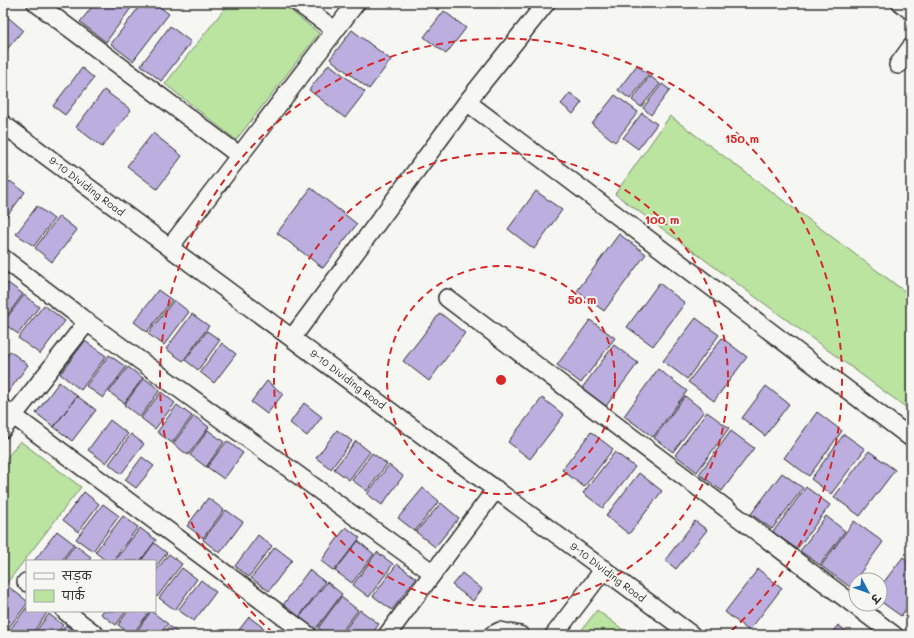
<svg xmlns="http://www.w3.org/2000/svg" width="914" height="638" viewBox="0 0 914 638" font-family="Mali,'Playpen Sans Deva',sans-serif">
<rect width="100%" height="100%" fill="#f6f6f2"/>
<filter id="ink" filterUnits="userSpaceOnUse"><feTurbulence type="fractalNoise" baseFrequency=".025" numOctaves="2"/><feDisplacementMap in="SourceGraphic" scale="8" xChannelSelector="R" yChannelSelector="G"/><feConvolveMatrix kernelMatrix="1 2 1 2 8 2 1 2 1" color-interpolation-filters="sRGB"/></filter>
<g filter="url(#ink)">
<path fill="#bbe4a1" stroke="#738866" d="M229,3H281L319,33L236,140L165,84Z
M670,116L911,296V411L615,194Z
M20,441L81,487L3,588V463Z
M597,610L630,635H578Z"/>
<path fill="#bcaedf" stroke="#2b2b2b" d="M95,3L134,4L106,42L80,22Z
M142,3H155L169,14L133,61L111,44Z
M429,3H443L438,10Z
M444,11L466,28L446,54L424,37Z
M3,13L23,30L3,54Z
M170,26L191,42L161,81L141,65Z
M352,30L391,60L369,89L330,59Z
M329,64L365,92L345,118L309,90Z
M637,65L649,75L630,99L618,90Z
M82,68L94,78L65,115L53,106Z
M650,76L660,84L641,107L632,100Z
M662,84L670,90L651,115L643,108Z
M104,90L131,110L102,147L76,127Z
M570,93L582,102L573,114L561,104Z
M615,95L638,112L615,142L592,124Z
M642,113L657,124L638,149L623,138Z
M153,133L182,156L157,189L127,166Z
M3,172L9,177L3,186Z
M10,181L25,192L4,220L3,190Z
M311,188L357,224L323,268L277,233Z
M536,191L562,210L534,249L508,229Z
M37,206L54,219L34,246L16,234Z
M59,216L77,230L52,262L35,248Z
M619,234L646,254L604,311L577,291Z
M8,283L23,294L3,321V290Z
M659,283L685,303L653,346L627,327Z
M158,290L172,300L147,332L134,322Z
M24,295L39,307L18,334L3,323Z
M174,300L189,312L164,345L148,334Z
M44,305L65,321L40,354L18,338Z
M440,313L465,333L429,381L403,361Z
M192,314L209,326L183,361L166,349Z
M696,318L719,335L687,379L663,361Z
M590,320L615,338L581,383L557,365Z
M207,331L220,340L198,370L185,360Z
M722,338L747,357L714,401L688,382Z
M85,341L106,356L81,390L60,374Z
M222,343L236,354L214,383L200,372Z
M614,345L638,363L606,406L582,388Z
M10,351L28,365L6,395L3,392V361Z
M109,355L126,367L103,398L86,386Z
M128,367L143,378L124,403L109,392Z
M658,369L687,391L653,437L624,416Z
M144,378L160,390L140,417L124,405Z
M267,381L283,394L267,414L251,402Z
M59,382L77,396L54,427L36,413Z
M766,386L789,404L765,436L742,418Z
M161,392L175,403L155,429L141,418Z
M77,396L96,410L72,441L54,427Z
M685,396L704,411L673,452L654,438Z
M542,398L564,415L530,459L508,442Z
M304,403L322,417L307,436L290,423Z
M177,405L192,416L172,443L157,432Z
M707,412L729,428L697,472L675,455Z
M817,412L842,431L809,476L784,458Z
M194,416L209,427L188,455L173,444Z
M110,420L128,434L106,463L88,450Z
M208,430L224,442L206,467L190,455Z
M337,430L352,441L331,469L316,458Z
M731,431L754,448L722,491L699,474Z
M591,432L613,449L584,487L562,470Z
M131,434L144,444L121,474L109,464Z
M844,434L865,449L831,494L811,479Z
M227,441L243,453L224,479L207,467Z
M356,441L370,452L349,480L334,469Z
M869,451L895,470L860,516L834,497Z
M615,452L635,467L603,508L583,493Z
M372,453L387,464L367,491L352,480Z
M142,457L154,466L136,488L125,480Z
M389,465L403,476L382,505L367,494Z
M639,473L662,491L629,534L606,516Z
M782,473L803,488L772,529L751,514Z
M806,487L830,505L797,549L773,532Z
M423,488L439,501L415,531L398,518Z
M84,492L99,504L78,532L63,520Z
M208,498L224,510L203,538L187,526Z
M441,503L459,518L435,547L416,532Z
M103,504L119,516L93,551L76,539Z
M226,510L243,522L220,553L203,540Z
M123,516L138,527L112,561H106L95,552Z
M826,516L845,531L820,565L800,551Z
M695,521L707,530L676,569L665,560Z
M854,521L883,542L850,587L821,566Z
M346,527L360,538L334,571L321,561Z
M140,528L156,540L140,561H116L115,560Z
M57,531L74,544L61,561H34Z
M258,535L272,546L249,577L235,566Z
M358,541L374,554L352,583L335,571Z
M154,543L167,553L155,568V561H141Z
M75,545L91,557L89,561H63Z
M275,547L292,560L269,591L251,578Z
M377,552L393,564L369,597L353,585Z
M169,554L182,564L157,597L155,595V572Z
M903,557L911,563V602L901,616L880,601V587Z
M397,564L416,578L392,610L373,596Z
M182,568L197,579L175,610L159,598Z
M758,569L782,588L749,631L725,612Z
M309,570L325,582L299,617L283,605Z
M462,573L482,589L473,601L452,585Z
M201,580L216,592L194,621L178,610Z
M327,582L342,594L315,630L299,618Z
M9,587L27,601V604L3,635V594Z
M341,597L358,610L339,635H328L318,628Z
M27,607V611H44L47,613L31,635H6Z
M360,610L379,624L371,635H341Z
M103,611H126L116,625L101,614Z
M128,611H150L132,635L118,625Z
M151,611L168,624L159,635H134Z
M49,614L63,625L56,635H33Z
M249,617L265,629L260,635H235Z
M66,625L79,635H58Z
M838,625L851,635H830Z
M169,626L181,635H162Z"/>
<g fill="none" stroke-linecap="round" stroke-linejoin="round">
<g stroke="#2b2b2b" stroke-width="20">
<path id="minor" d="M36,3L240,156
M298,3L335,30
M901,3L911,11
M898,65L911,47
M467,102L911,438
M3,124L692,635
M170,247L356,3
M3,258L87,322L433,573
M447,298L894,635
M292,338L467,102L546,3
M3,408L308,635
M3,429L87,322
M26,582L27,583
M65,611L96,635
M387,635L496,489
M492,635L500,631L520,635
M554,635L604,569"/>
</g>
<use href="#minor" stroke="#f6f6f2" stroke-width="17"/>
</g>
</g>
<g fill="none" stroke="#d62828" stroke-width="2" stroke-dasharray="7 5">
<circle cx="501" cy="380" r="114"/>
<circle cx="501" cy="380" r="227"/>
<path d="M273 633A341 341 0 1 1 729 633"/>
</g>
<g text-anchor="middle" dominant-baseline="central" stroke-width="4" stroke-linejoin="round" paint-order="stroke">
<g font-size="10" fill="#2b2b2b" stroke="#f6f6f2">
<text transform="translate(87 186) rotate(37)">9-10 Dividing Road</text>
<text transform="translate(348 379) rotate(37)">9-10 Dividing Road</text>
<text transform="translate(608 572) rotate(37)">9-10 Dividing Road</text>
</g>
</g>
<circle cx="501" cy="380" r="6" fill="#d62828" stroke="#f6f6f2" stroke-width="2"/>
<g font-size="12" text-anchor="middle" font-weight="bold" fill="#d62828" stroke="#f6f6f2" stroke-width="4" stroke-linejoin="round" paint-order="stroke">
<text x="742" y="143">150 m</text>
<text x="662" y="224">100 m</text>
<text x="582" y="304">50 m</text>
</g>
<rect width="914" height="638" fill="none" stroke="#f6f6f2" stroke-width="16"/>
<rect x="8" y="8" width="898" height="622" fill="none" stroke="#2b2b2b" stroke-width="1.5" filter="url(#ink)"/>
<rect x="26" y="560" width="130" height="52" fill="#f6f6f2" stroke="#a5a5a2"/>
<rect x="34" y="573" width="20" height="6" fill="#f6f6f2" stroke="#a5a5a2"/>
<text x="62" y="580" font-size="12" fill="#2b2b2b">सड़क</text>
<rect x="34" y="590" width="20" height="12" fill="#bbe4a1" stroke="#a5a5a2"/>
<text x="62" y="600" font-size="12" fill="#2b2b2b">पार्क</text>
<g transform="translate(868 592) rotate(131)"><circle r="19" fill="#f6f6f2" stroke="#a5a5a2"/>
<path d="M0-3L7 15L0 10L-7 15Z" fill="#1f6fb2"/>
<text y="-6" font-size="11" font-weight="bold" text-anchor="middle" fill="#2b2b2b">उ</text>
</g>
</svg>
